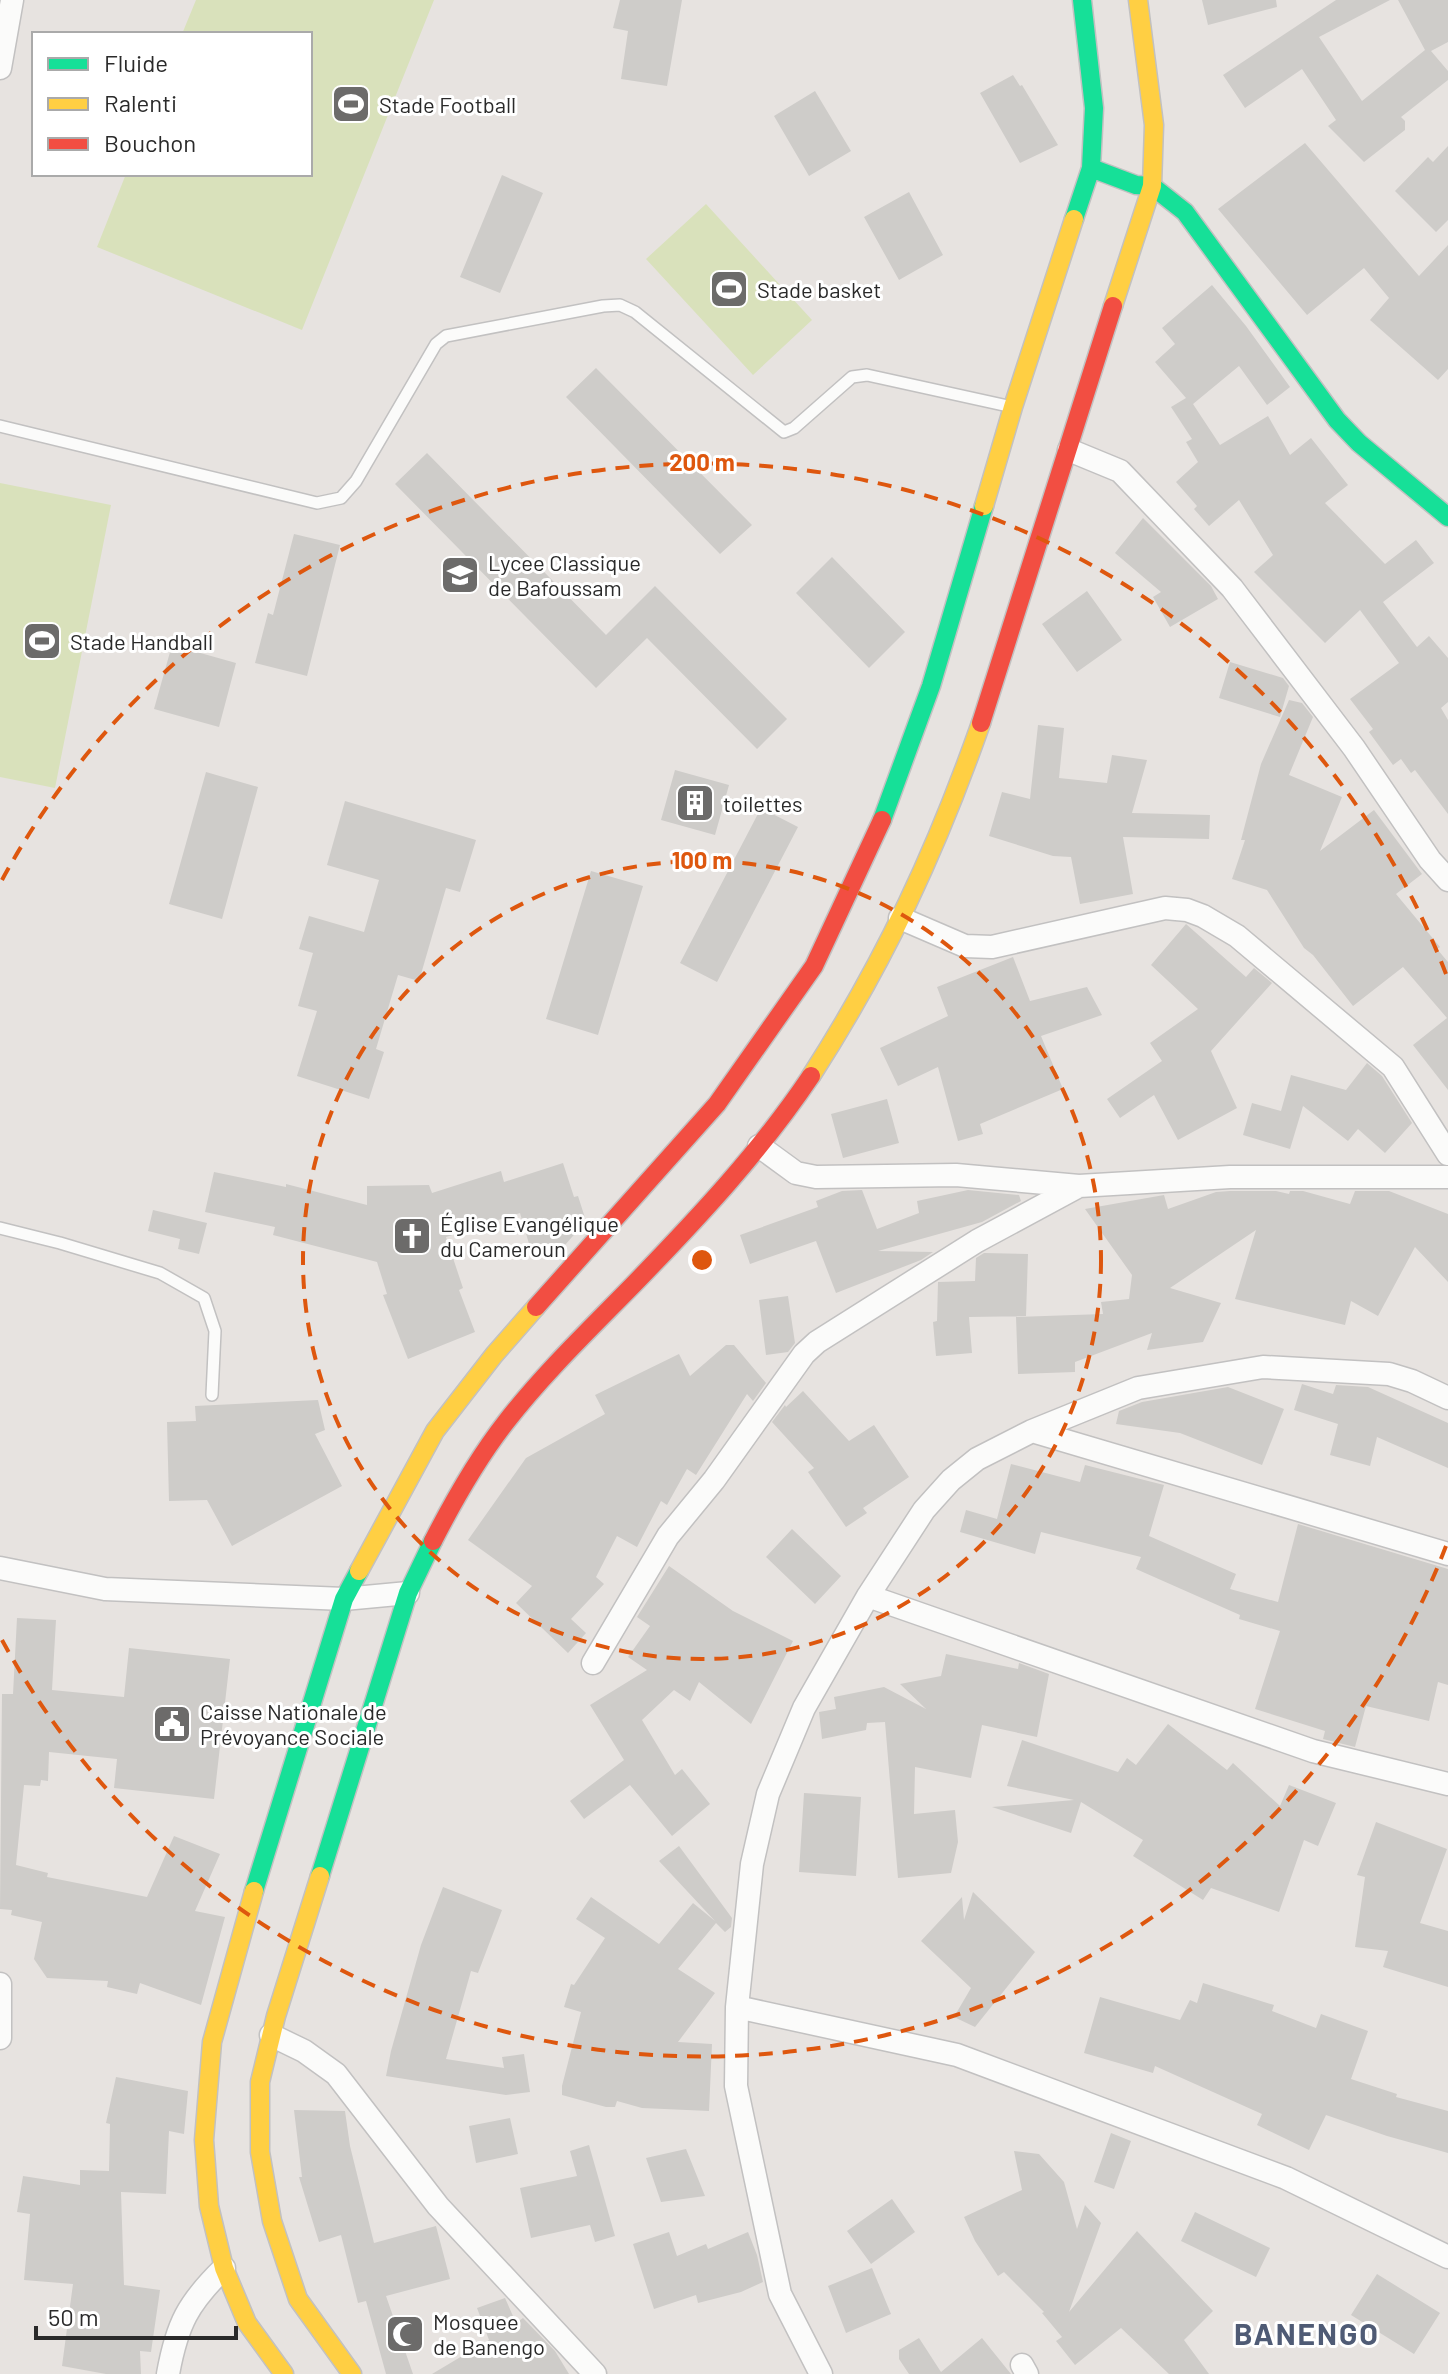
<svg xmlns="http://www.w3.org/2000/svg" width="1448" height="2374" viewBox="0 0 1448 2374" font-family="Barlow,sans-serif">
<rect width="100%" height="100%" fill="#e7e3e0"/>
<path fill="#d9e1bb" d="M196,0H434L302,330L97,247L126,174H310V34H182Z
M706,204L812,320L753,375L646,259Z
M0,483L111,505L55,788L0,777Z"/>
<path fill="#ceccc9" d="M620,0H682L667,86L621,79L628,31L613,28Z
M1202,0H1276L1277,7L1208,25Z
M1336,0H1390L1319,37L1362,101L1425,50L1398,0H1448V42L1431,51L1448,71V80L1401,117L1405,121V130L1364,162L1328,126L1336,120L1302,69L1245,108L1223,75Z
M1013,75L1020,86L1022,85L1058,145L1020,163L980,93Z
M815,91L851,151L809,176L774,116Z
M1305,143L1419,276L1448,245V369L1438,380L1370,320L1389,298L1364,268L1307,315L1218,209Z
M1448,146V220L1436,232L1395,191L1428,157L1433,162Z
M502,175L543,193L500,293L460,277Z
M909,192L943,255L899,280L864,217Z
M1212,285L1246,326L1290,387L1267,405L1239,366L1193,404L1220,445L1268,416L1290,455L1311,438L1348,485L1325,503L1385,564L1416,540L1434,563L1383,602L1417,647L1429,636L1448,658V702L1441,708L1448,720V814L1415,770L1411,773L1401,759L1393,765L1369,732L1373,729L1350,699L1399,663L1360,610L1325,643L1254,572L1273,555L1239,500L1209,526L1194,509L1197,506L1176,482L1198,462L1186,442L1192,439L1171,407L1186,398L1155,362L1175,344L1162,328Z
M596,368L752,525L720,554L566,397Z
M427,453L606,635L655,586L787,719L757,749L647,638L596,688L395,484Z
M1143,518L1211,586L1218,599L1170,627L1153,597L1161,592L1115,553Z
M294,534L340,545L307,676L255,663L268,613L273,615Z
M832,557L905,632L869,668L796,593Z
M1087,591L1122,640L1077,672L1042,624Z
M172,645L236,663L219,727L154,709Z
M1230,662L1283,678L1289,686L1280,717L1219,698Z
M1289,700L1302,703L1313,717L1289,775L1342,797L1320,851L1374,810L1422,874L1396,894L1440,947L1437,949L1448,962V1090L1413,1045L1447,1018L1403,967L1353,1006L1313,955L1304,948L1267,890L1232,879L1245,840H1241L1261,764Z
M1038,725L1064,728L1059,778L1107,783L1112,755L1147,760L1132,813L1210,815L1209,839L1123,837L1133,894L1080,904L1071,857L1053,856L989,836L1002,792L1030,799Z
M675,770L729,785L715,835L661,820Z
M206,772L258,787L222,919L169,904Z
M345,801L476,840L460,892L446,888L419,981L398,975L376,1049L384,1052L369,1099L297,1076L317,1011L298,1006L313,953L299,949L309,916L364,932L379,880L327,865Z
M761,808L798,827L717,982L680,963Z
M591,871L643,886L598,1035L546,1019Z
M1186,924L1246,977L1254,968L1272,983L1211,1051L1237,1108L1178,1140L1154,1095L1120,1118L1107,1099L1162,1061L1150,1043L1198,1009L1151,965Z
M1013,957L1030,1001L1087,987L1102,1015L1041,1036L1063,1089L980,1124L983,1134L958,1141L938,1067L898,1086L880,1048L948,1016L937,987Z
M1367,1063L1382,1076L1412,1123L1385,1153L1358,1129L1348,1141L1303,1106L1290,1149L1243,1135L1252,1103L1281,1111L1291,1075L1346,1090Z
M887,1099L899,1143L843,1158L831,1114Z
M563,1163L574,1197L578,1196L586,1221L565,1245L532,1254L520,1213L446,1237L463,1288L459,1290L475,1332L408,1359L383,1295L387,1294L377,1262L273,1235L275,1227L205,1212L214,1172L286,1187V1184L367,1205V1186L429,1185L432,1193L501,1171L504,1182Z
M862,1190L877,1229L919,1213L917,1201L968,1190L1019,1195L1021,1201L982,1222L878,1251L933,1252L921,1260L836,1293L816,1241L750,1264L740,1235L818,1207L816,1201L842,1191Z
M1230,1191H1276L1289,1194L1290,1191H1303L1350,1204L1355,1191H1389L1448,1214V1282L1415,1247L1378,1316L1351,1301L1345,1325L1235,1299L1256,1230L1170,1288L1221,1303L1203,1342L1147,1350L1152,1333L1075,1362V1372L1018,1374L1016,1317L1103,1314L1101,1302L1129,1299L1132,1275L1085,1209L1164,1195L1168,1209L1216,1192Z
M153,1210L207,1223L199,1254L178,1249L180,1239L148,1231Z
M984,1253L1028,1254L1026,1316L969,1317L972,1353L936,1356L933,1322L937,1321L938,1282L975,1281L976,1258Z
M788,1296L795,1343L788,1352L766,1355L759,1300Z
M726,1345H734L766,1383L753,1401L747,1394L696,1475L687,1469L667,1505L661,1501L637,1547L617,1536L596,1577L604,1584L571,1619L586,1633L568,1653L516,1603L532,1586L468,1540L526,1458L605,1414L595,1395L679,1354L690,1376Z
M1302,1384L1333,1394L1336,1385L1368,1387L1448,1423V1468L1377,1437L1370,1466L1330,1455L1338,1424L1294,1410Z
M1228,1387L1284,1409L1262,1465L1180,1433L1116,1424L1119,1411L1142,1402Z
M803,1391L849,1441L874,1425L909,1477L863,1508L867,1513L846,1527L808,1472L814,1468L772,1422L785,1405L786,1407Z
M318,1400L325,1430L315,1434L342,1486L232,1546L207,1500L169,1501L167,1422L196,1421L195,1406Z
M1011,1464L1080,1482L1085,1465L1164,1485L1149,1536L1236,1574L1230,1589L1278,1602L1298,1524L1448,1569V1685L1438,1682L1429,1721L1366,1706L1355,1747L1323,1739L1325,1731L1255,1709L1280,1631L1239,1619L1240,1615L1136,1569L1141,1557L1041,1532L1035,1554L960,1532L966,1510L997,1519Z
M792,1529L841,1576L815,1604L766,1557Z
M669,1566L733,1611L793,1641L751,1724L699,1682L690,1701L674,1690L642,1720L675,1775L682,1769L710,1804L672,1836L630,1785L584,1819L570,1801L624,1760L590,1705L647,1670L628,1657L650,1626L637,1617Z
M17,1618L56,1620L52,1690L124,1697L129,1648L230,1659L214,1799L114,1788L117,1759L49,1752L48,1781L41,1780L40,1786L24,1785L16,1865L48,1873L47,1877L147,1897L174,1836L220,1854L195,1911L225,1917L201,2005L140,1983L137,1994L107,1987L108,1981L47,1978L34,1959L42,1922L11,1915L12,1910L0,1909L2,1694H13Z
M946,1654L1018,1669L1019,1663L1049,1674L1037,1737L982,1725L971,1778L915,1767L914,1814L955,1810L958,1842L951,1873L898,1878L885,1722L867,1723L866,1730L822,1739L819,1712L836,1709L834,1697L884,1687L926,1709L900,1684L941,1676Z
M1168,1724L1227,1770L1233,1763L1280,1806L1289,1785L1336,1803L1318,1846L1304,1840L1279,1912L1211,1888L1203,1900L1133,1856L1143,1840L1081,1802L1071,1833L992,1807L1074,1800L1007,1786L1022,1740L1118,1772L1127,1758L1136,1765Z
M804,1793L861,1797L856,1876L799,1872Z
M1376,1822L1447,1849L1420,1923L1448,1931V1987L1383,1967L1388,1951L1355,1947L1365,1877L1357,1875Z
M679,1846L732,1918L731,1927L725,1932L716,1923L678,1969L715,1993L678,2042L712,2044L709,2111L642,2108L617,2101L615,2107H606L562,2095V2086L581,2012L564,2007L571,1984L574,1985L605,1938L576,1919L591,1897L659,1944L693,1903L715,1921L659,1861Z
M443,1887L502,1910L478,1973L471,1971L446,2059L504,2068L502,2057L524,2054L530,2092L506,2095L386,2076L391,2051L421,1945Z
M973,1892L1035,1952L975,2027L954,2017L971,1988L921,1941L962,1897L964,1920Z
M1203,1983L1274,2005L1272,2011L1316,2028L1321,2014L1368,2031L1351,2079L1397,2094L1396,2097L1448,2111V2153L1387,2136L1326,2115L1309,2150L1257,2125L1262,2114L1155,2066L1153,2073L1084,2053L1100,1997L1180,2020L1190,2000L1197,2003Z
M116,2077L188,2091L184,2134L169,2131L166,2194L121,2192L124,2285L160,2290L151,2352L140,2351L141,2374H106L62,2366L73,2284L24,2280L30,2214L17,2212L23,2176L80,2185V2170L109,2171L110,2124L106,2123Z
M294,2110L345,2111L350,2146L374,2243L436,2226L450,2279L386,2296L413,2374H386L366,2301L358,2303L341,2235L319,2242L299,2177H302Z
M510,2118L518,2154L476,2163L469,2126Z
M1111,2133L1131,2141L1114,2189L1094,2182Z
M589,2145L615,2236L595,2242L590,2225L531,2238L520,2188L577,2176L570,2151Z
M686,2149L705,2196L661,2202L646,2158Z
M1014,2151L1039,2154L1064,2182L1077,2229L1085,2205L1101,2223L1069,2312L1137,2231L1213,2311L1184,2340L1209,2374H1169L1121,2328L1075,2365L1056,2341L1062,2337L1042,2313L1044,2312L1004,2272L998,2276L975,2241L964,2217L1022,2190Z
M892,2199L915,2232L871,2264L847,2231Z
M1195,2212L1270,2248L1256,2277L1181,2241Z
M669,2232L677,2256L706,2244L708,2249L748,2232L757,2255L763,2282L741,2292L698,2303L696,2295L654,2309L633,2244Z
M872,2268L891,2314L846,2333L828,2286Z
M1377,2274L1440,2313L1414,2354L1351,2315Z
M505,2298L516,2323L523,2318L555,2351L569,2374H432L489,2340L477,2308Z
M919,2338L941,2372L982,2338L1011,2374H909L899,2359V2350Z"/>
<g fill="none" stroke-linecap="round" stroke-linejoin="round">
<g stroke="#c2c1c1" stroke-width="14">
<path id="lane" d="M0,426L317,503L341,498L356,481L436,344L446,336L603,306L620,305L635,312L784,432L794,428L852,377L867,375L1008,406
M0,1228L60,1243L160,1273L204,1298L215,1331L212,1395"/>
</g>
<g stroke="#c2c1c1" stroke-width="25">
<path id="street" d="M0,68L12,0
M1069,450L1120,471L1232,588L1354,748L1430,860L1448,880
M900,918L965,946L992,947L1165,908L1187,910L1203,916L1237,936L1393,1067L1448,1154
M759,1146L796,1173L816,1177L956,1175L1079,1186L1230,1177H1448
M1032,1431L1448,1554
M0,1568L105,1589L344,1599L408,1593
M868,1596L1313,1751L1448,1784
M593,1663L668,1536L714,1480L804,1354L817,1342L977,1241L1079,1186
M0,1984V2038
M737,2007L957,2055L1286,2178L1448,2257
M271,2035L304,2051L336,2074L438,2206L595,2374
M1022,2365L1027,2374
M168,2374C177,2324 188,2303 224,2268
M821,2374L780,2294L736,2086L737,2007L752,1864L768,1794L804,1708L868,1596L924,1510L951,1480L977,1459L1032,1431L1138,1388L1263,1367L1389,1374L1412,1381L1448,1398"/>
</g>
<g stroke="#c2c1c1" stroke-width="21">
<path id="fast" d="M1091,168L1136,185L1152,186L1185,212L1337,420L1359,443L1448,517
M1074,219L1091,168L1094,108L1082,0
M882,820L931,686L984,506
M320,1876L408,1593L433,1541
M254,1891L344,1599L359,1571"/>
</g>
<g stroke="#c2c1c1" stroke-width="21">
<path id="slow" d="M1113,306L1152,186L1154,125L1138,0
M984,506L1013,407L1074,219
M811,1076C885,961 936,851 981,723
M359,1571L435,1431L494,1355L536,1307
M320,1876L276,2016L260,2082V2152L272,2221L298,2299L352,2374
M254,1891L212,2042L204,2140L209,2206L224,2268L247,2323L284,2374"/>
</g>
<g stroke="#c2c1c1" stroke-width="21">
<path id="jam" d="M981,723L1113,306
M536,1307L717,1104L814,966L882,820
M433,1541C454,1500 477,1459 506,1422C544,1373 590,1329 634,1284C698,1218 760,1152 811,1076"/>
</g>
<use href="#lane" stroke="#fbfbfa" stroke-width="11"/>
<use href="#street" stroke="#fbfbfa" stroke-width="22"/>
<use href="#fast" stroke="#16e098" stroke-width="18"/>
<use href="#slow" stroke="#ffcf43" stroke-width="18"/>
<use href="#jam" stroke="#f24e42" stroke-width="18"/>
</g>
<g fill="none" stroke="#de570e" stroke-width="4" stroke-dasharray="14 10">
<circle cx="702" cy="1260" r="399"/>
<path d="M1446 1546A797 797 0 0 1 2 1640M2 880A797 797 0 0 1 1446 974"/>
</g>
<defs>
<g id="stadium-square" transform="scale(2)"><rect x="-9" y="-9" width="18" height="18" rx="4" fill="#6c6b6a" stroke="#fff"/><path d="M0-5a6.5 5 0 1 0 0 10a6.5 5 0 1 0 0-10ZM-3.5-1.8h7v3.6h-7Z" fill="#fff"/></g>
<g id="school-square" transform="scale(2)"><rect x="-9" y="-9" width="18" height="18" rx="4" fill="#6c6b6a" stroke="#fff"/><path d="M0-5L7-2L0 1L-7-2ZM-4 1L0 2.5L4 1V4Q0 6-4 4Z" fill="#fff"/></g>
<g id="building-square" transform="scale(2)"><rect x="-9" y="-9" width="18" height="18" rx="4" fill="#6c6b6a" stroke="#fff"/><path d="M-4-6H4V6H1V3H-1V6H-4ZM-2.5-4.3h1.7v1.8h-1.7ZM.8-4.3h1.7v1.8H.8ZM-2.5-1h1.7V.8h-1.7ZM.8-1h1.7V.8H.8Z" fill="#fff"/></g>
<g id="church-square" transform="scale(2)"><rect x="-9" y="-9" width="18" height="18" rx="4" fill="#6c6b6a" stroke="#fff"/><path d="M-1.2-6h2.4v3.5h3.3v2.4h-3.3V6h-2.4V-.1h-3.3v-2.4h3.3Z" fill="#fff"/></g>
<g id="civic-square" transform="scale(2)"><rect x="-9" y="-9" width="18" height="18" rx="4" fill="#6c6b6a" stroke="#fff"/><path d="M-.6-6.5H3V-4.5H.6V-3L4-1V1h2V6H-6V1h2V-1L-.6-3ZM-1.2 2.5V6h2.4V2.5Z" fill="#fff"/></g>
<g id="mosque-square" transform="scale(2)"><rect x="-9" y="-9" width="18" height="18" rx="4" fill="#6c6b6a" stroke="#fff"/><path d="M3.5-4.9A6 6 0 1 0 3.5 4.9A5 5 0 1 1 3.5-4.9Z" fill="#fff"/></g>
</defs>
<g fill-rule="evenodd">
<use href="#stadium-square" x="351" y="104"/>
<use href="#stadium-square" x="729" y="289"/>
<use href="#school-square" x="460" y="575"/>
<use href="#stadium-square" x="42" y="641"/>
<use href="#building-square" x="695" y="803"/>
<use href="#church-square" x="412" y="1236"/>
<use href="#civic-square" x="172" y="1724"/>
<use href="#mosque-square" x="405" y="2334"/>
</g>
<g text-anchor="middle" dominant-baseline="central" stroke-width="6" stroke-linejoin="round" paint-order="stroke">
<g font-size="22" fill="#2a2a2a" stroke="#fff" text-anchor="start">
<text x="379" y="104">Stade Football</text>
<text x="757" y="289">Stade basket</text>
<text x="488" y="562">Lycee Classique<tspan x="488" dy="25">de Bafoussam</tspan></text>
<text x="70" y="641">Stade Handball</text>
<text x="723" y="803">toilettes</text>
<text x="440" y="1223">Église Evangélique<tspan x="440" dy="25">du Cameroun</tspan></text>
<text x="200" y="1711">Caisse Nationale de<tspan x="200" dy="25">Prévoyance Sociale</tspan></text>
<text x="433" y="2321">Mosquee<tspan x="433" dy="25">de Banengo</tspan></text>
</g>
<g font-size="30" font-weight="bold" letter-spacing="2" fill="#4f5b75" stroke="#fff">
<text x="1307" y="2333">BANENGO</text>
</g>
</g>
<circle cx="702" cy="1260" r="12" fill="#de570e" stroke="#fff" stroke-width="4"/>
<g font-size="24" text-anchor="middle" font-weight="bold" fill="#de570e" stroke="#fff" stroke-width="6" stroke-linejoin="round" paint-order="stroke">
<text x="702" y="471">200 m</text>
<text x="702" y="869">100 m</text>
</g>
<rect x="32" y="32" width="280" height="144" fill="#ffffff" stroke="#aaaaaa" stroke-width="2"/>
<rect x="48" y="58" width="40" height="12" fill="#16e098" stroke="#aaaaaa" stroke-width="2"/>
<text x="104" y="72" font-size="24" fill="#2a2a2a">Fluide</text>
<rect x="48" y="98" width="40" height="12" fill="#ffcf43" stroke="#aaaaaa" stroke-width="2"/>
<text x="104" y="112" font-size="24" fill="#2a2a2a">Ralenti</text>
<rect x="48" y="138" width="40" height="12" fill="#f24e42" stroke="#aaaaaa" stroke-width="2"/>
<text x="104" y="152" font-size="24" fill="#2a2a2a">Bouchon</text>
<path d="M36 2326v12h200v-12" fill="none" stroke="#2a2a2a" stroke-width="4"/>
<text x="48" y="2326" font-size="24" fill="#2a2a2a" stroke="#ffffff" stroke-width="6" paint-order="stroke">50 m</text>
</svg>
